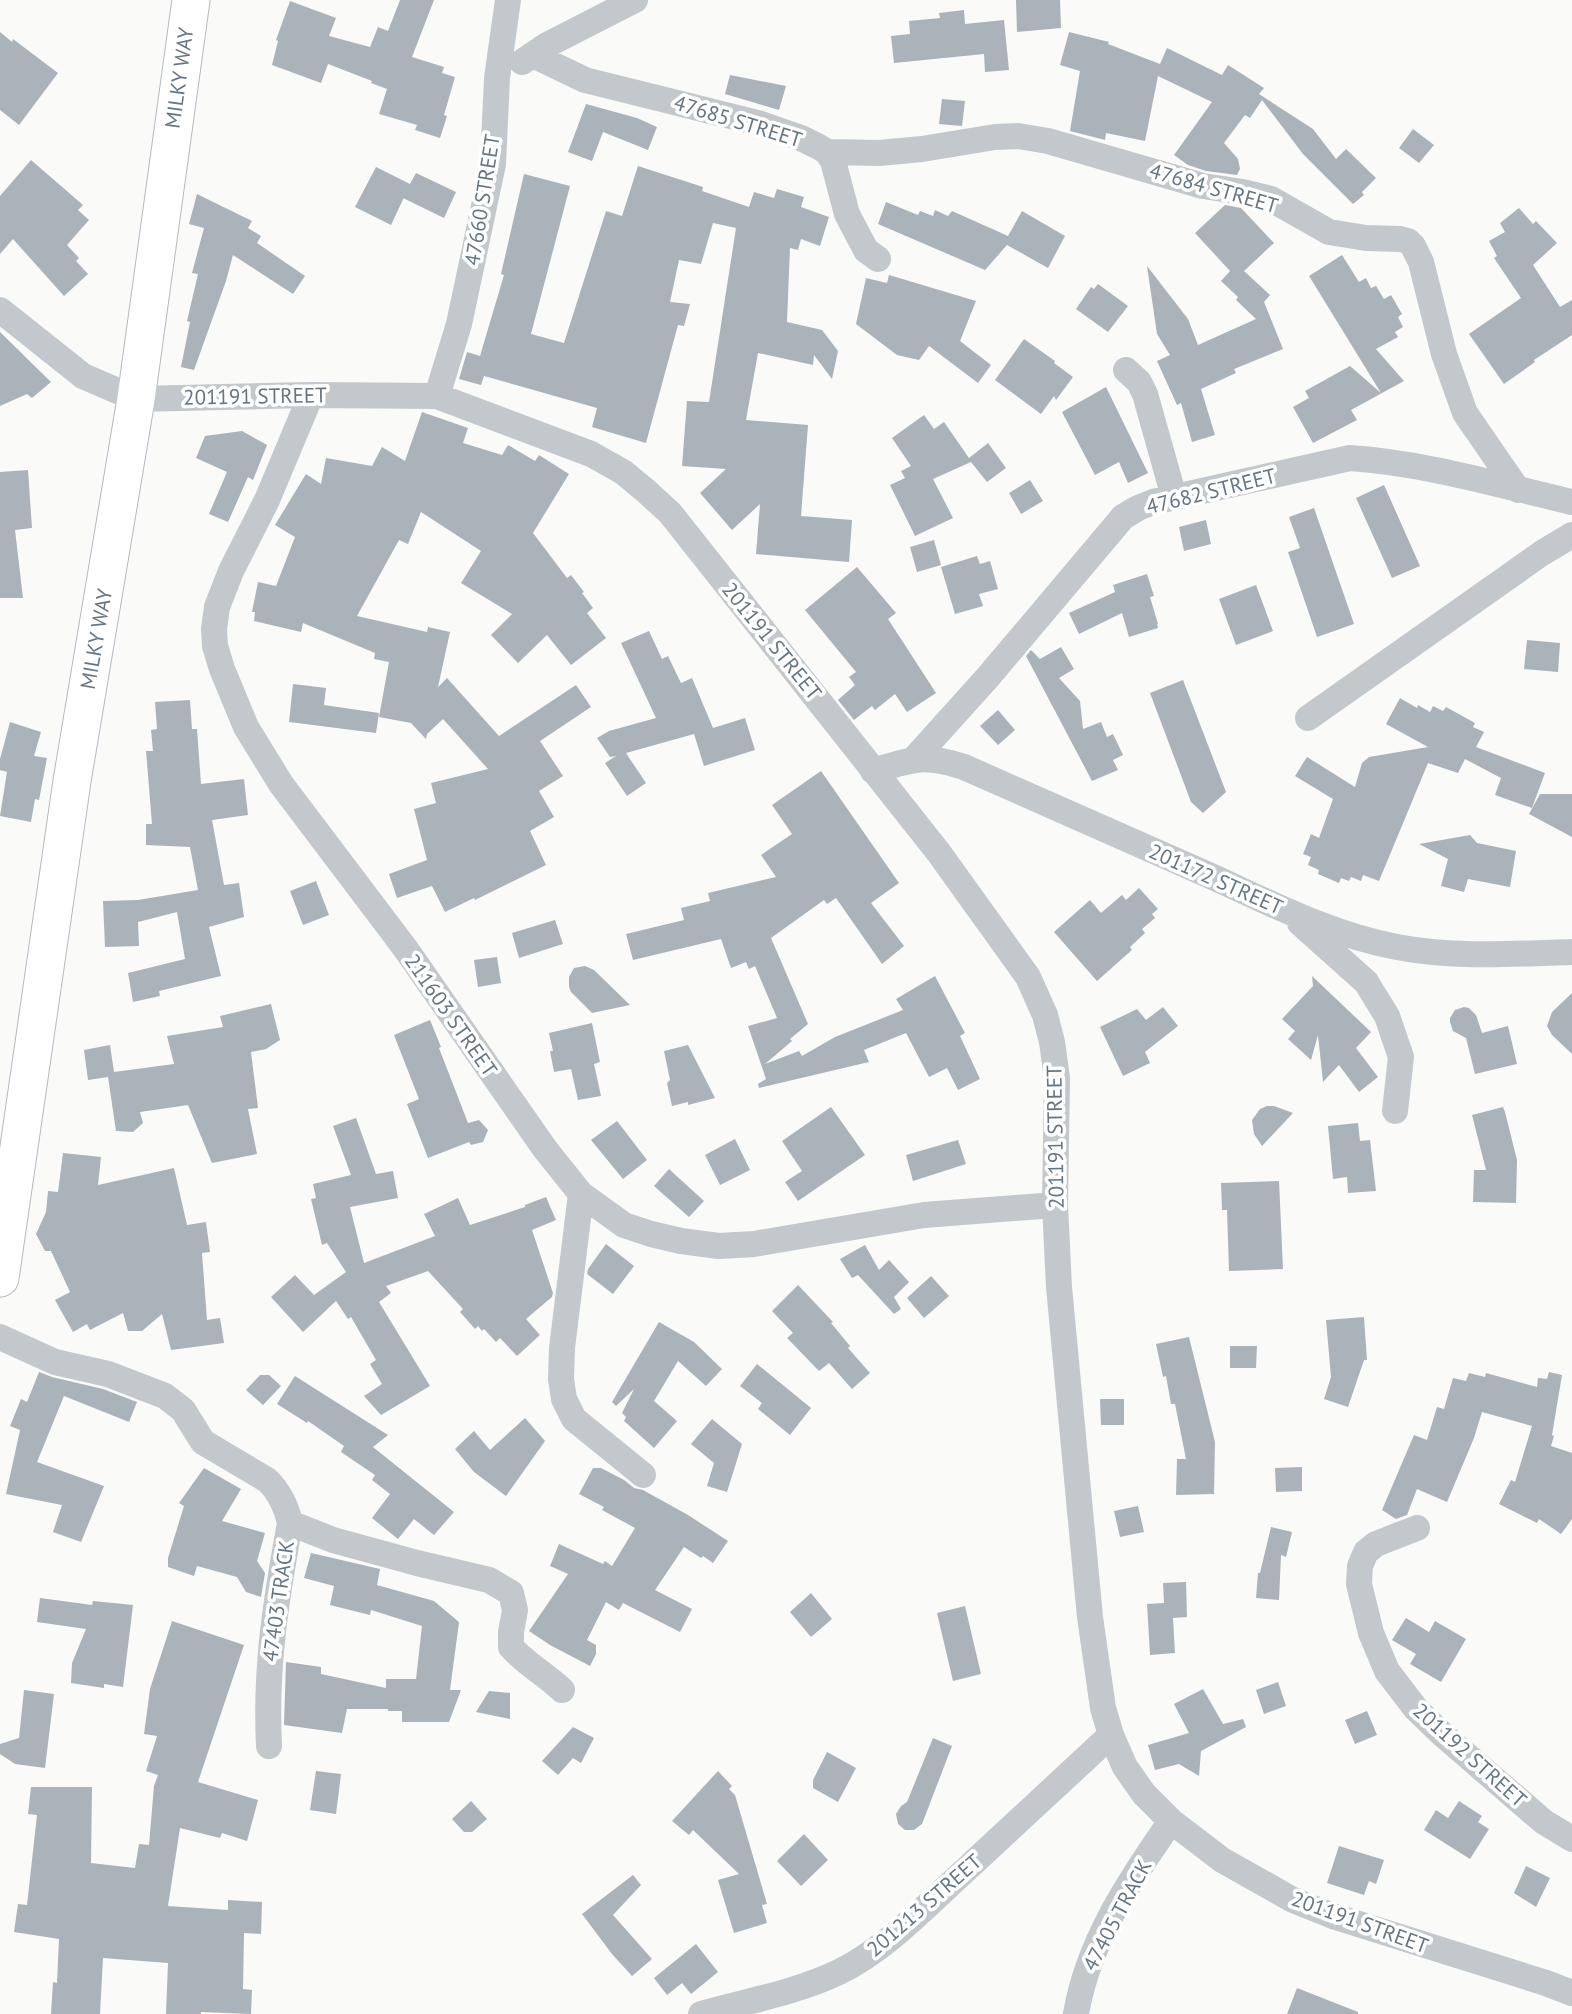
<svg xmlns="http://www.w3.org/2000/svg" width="1572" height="2014" viewBox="0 0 1572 2014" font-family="'PT Sans',sans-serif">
<rect width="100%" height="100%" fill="#fafaf8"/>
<path fill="#aab3b9" d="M400,0H434L412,57L444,67L442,73L455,77L444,115L447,116L440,138L415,130L417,125L379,114L387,89L371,83L372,81L328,64L321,83L272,65L278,41L276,40L290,1L336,18L329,36L370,47L378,27L388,31Z
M1016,0H1060L1061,28L1017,32Z
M964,10L965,24L1004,20L1009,70L985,72L984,54L894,63L891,36L910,34L909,21L940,18L939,13Z
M0,32L12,42L13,39L58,73L19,125L0,110Z
M1069,32L1109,42L1108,44L1160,64L1167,48L1222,75L1228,65L1264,88L1259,94L1313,129L1336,159L1346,149L1376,178L1362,192L1364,195L1353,204L1303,154L1262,100L1250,118L1245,115L1224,143L1238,159L1240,169L1237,175L1206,171L1188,165L1174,155L1212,102L1158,76L1145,141L1106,133L1105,140L1070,131L1080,71L1060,65Z
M730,75L786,86L779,110L725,94Z
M942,99L965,101L962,126L939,124Z
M586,104L637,118L657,127L648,150L603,132L592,161L568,152Z
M1413,129L1434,145L1419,163L1399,148Z
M31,160L83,205L78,210L89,220L67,245L79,258L76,261L88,274L64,296L13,239L0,254V196Z
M638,166L703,187L702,191L749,207L754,192L774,198L777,189L804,197L801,207L829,217L820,246L801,239L798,250L790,248L787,322L822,330L838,351L832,379L814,355L813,365L758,353L746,420L808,425L801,516L852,520L849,562L756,554L760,504L732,530L700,493L726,469L682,466L687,401L709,402L736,228L713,223L701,264L679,260L670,302L690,304L684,326L678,325L646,443L592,427L597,408L484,376L481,385L459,379L467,352L480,356L504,275L501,274L524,174L570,186L531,334L564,343L606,211L622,216Z
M376,167L410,184L416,173L456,192L444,218L403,198L406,193L391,225L355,207Z
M197,194L252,221L248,228L261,236L257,243L305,276L293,294L233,255L226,281L194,370L181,367L190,322L187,321L198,274L192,273L204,228L189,224Z
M886,202L918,215L920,211L933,216L935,210L948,216L952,211L1008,236L1022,211L1065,236L1048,268L1007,245L985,270L878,224Z
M1225,205L1241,208L1274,243L1244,271L1270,295L1264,302L1283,349L1234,369L1236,373L1201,389L1215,435L1192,442L1181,403L1177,405L1157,361L1170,355L1157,334L1147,266L1188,319L1198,345L1256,319L1236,300L1238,297L1221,281L1230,271L1195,233Z
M1519,208L1533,224L1536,221L1557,243L1533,265L1560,307L1572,300V335L1534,360L1535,362L1504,384L1469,334L1521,298L1494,258L1497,256L1489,241L1505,232L1500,223Z
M1342,255L1359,282L1366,278L1371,288L1376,286L1384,299L1391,295L1402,314L1398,317L1403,327L1395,332L1398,337L1376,349L1404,381L1351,410L1357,420L1313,443L1293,407L1309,398L1305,391L1350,366L1381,393L1309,276Z
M889,275L976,301L960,341L991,365L978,383L929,346L919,360L897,355L856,324L866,278L887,283Z
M1098,284L1128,306L1108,332L1076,309L1091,287L1094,289Z
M0,332L51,382L32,398L27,394L0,406Z
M1024,339L1055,361L1054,363L1073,377L1056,400L1054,396L1041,414L995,380Z
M1106,387L1148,473L1128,483L1119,462L1095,475L1062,412Z
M422,412L468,428L463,443L502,455L508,445L535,461L539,455L569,474L533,533L567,578L571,575L584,592L582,593L593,608L587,613L606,638L571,665L547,635L518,663L491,635L512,614L461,583L481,551L421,512L408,544L399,540L357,616L427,632L428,627L450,632L438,687L447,678L499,736L576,685L591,707L540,741L563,776L539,791L554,817L530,831L546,865L475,900L474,898L445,912L432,886L397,898L389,874L427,860L414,809L436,803L431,783L488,769L443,719L427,734L426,739L411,723L379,717L389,662L374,659L375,653L303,623L301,632L254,621L255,612H252L258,582L276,586L295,537L275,525L306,474L321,484L326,458L372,466L382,447L405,461Z
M924,415L934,429L944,422L969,458L988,443L1006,468L987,482L971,462L933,479L953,518L915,536L890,485L905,478L901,471L911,466L892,438Z
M242,431L267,445L253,480L248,477L228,522L209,514L227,472L196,458L205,436Z
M28,470L32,528L15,530L23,598H0V472Z
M1030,480L1043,501L1021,514L1009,493Z
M1384,485L1420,566L1392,578L1356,498Z
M1314,508L1354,624L1317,637L1288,552L1300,548L1289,517Z
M1206,520L1211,544L1184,551L1179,527Z
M934,540L941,565L917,572L910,547Z
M977,556L980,564L990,561L998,589L979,594L983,606L955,614L941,567Z
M857,567L896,613L888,619L936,693L907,712L895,694L875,710L872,706L854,720L838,700L855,685L849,677L856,672L805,610Z
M1147,574L1154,596L1150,597L1158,624H1157L1158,628L1129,637L1122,613L1079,634L1069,613L1115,592L1113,585Z
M1256,585L1273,631L1236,645L1219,599Z
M649,631L662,659L668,656L681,683L692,678L713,728L745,718L755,750L704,766L694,734L626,753L646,783L627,796L605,763L616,756L610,757L597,738L609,731L656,718L621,643Z
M1527,640L1560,643L1558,672L1524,669Z
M1061,647L1074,669L1059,678L1080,701L1083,729L1101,722L1107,737L1113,734L1123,755L1113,760L1118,770L1092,781L1026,656L1031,650L1040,659Z
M1183,680L1226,792L1203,813L1191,802L1150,693Z
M293,684L326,688L324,705L379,713L376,733L289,722Z
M1400,698L1417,708L1418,705L1430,712L1433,706L1443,711L1446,707L1475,723L1473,727L1484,732L1476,747L1545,773L1532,808L1495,795L1501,778L1465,759L1458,773L1428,763L1379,881L1363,875L1361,881L1351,877L1349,881L1341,878L1339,883L1318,874L1319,870L1308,865L1311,857L1303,854L1311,834L1319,838L1333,799L1295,776L1307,757L1355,787L1362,763L1369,757L1428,747L1386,724Z
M190,700L192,729H197L201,784L244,779L248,815L212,820L224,885L239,883L244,917L209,927L221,976L159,991L160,996L133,1002L128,973L185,959L177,912L138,922L139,946L105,947L103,901L138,900L198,890L190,847L146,845V824H152L146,751H153L151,730L157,729L155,702Z
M998,710L1015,730L998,745L980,726Z
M10,722L41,732L34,756L47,758L39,800L35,799L31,822L0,816L7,772L0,770V759Z
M821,771L899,883L871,903L904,946L882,964L836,898L827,904L824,900L771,938L808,1024L790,1039L792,1041L765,1064L799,1051L802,1056L835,1037L903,1010L896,999L935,976L965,1033L960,1036L980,1079L958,1090L947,1068L929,1077L906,1033L864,1050L869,1062L759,1088L758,1084L766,1079L748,1026L777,1018L755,966L749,969L746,962L731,968L721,939L633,960L626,934L684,920L681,908L710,901L708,893L776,877L761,855L792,834L772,805Z
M1540,794H1572V837L1529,814Z
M1470,835L1477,843L1516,851L1510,887L1468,879L1464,892L1441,886L1448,859L1419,844Z
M316,881L329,915L303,925L290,891Z
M1139,888L1158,909L1152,914L1155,918L1142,929L1145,933L1130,947L1132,950L1097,981L1054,932L1090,900L1101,913L1122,895L1126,900Z
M555,920L563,944L519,958L512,933Z
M497,957L501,983L478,987L474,960Z
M585,966L594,970L630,1005L592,1013L571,992L569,987V977L574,968Z
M1312,976L1371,1032L1356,1048L1378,1077L1359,1092L1339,1065L1323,1082L1318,1035L1311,1060L1288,1039L1295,1031L1282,1019L1313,986Z
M1572,993V1054L1552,1035L1547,1026L1552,1012Z
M271,1004L280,1040L266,1049L251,1052L258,1108L248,1109L257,1154L212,1163L188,1105L140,1112L143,1123L133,1132L116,1131L108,1077L88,1080L84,1050L110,1045L114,1072L174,1064L167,1036L223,1027L220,1016Z
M1163,1007L1178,1026L1145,1052L1150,1063L1123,1076L1100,1027L1137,1009L1146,1020Z
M1464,1007L1469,1008L1476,1015L1482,1033L1508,1026L1517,1064L1475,1074L1466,1038L1453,1031L1450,1022V1018L1455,1010Z
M430,1020L441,1047L439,1048L468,1123L479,1120L488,1130L483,1142L471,1145L469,1142L428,1158L407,1104L419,1099L394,1035Z
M592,1023L600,1062L594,1064L601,1096L578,1100L571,1069L554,1072L550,1051H553L549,1033Z
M688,1045L715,1098L688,1105V1102L672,1106L667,1083L670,1080L664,1051Z
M1267,1106H1274L1293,1113L1262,1146L1254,1134L1252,1120L1260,1109Z
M831,1107L865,1155L798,1201L785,1182L802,1171L782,1141Z
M1503,1107L1505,1112L1517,1160L1516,1203L1473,1202L1474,1170H1486L1472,1115Z
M356,1118L376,1174L393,1171L398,1198L350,1207L364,1263L435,1236L424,1214L458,1198L470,1225L525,1207V1205L546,1197L556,1220L532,1230L553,1293L552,1297L526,1319L540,1335L517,1356L500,1338L496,1342L484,1329L482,1331L478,1326L475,1329L460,1312L463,1309L428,1271L386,1286L391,1293L379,1302L430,1386L381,1415L364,1396L382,1384L370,1364L376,1360L351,1317L348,1319L336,1301L303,1332L271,1297L295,1275L314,1295L346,1272L327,1243L322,1245L311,1199L316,1198L313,1184L351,1175L333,1126Z
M617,1121L647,1160L623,1179L591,1140Z
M1358,1123L1360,1141L1370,1140L1376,1191L1348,1193L1347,1177L1333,1179L1328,1126Z
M735,1139L750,1170L720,1185L705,1155Z
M958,1140L966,1164L913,1181L906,1155Z
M63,1153L101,1157L98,1185L174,1168L187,1225L206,1222L210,1252L202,1253L207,1320L220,1318L224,1343L171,1350L162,1314L142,1331H128L123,1313L90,1330L87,1324L73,1332L55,1300L70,1292L51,1251H45L36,1234L46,1212L48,1191L58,1192Z
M669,1169L704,1201L689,1217L654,1186Z
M1279,1181L1283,1269L1229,1271L1227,1210H1222L1221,1183Z
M606,1244L634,1266L613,1294L587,1274L588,1269Z
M865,1245L879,1270L889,1260L909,1282L894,1297L901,1309L894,1314L858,1275L852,1278L840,1259Z
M931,1276L949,1296L924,1318L907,1298Z
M798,1285L833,1322L831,1323L850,1346L848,1348L870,1373L852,1389L829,1363L819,1371L787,1338L793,1333L772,1311Z
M1364,1317L1367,1360H1364L1348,1407L1324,1399L1331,1377L1326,1320Z
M659,1322L694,1342L722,1369L706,1386L678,1361L654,1401L677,1421L654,1448L624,1421L626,1417L622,1413L634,1389L616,1406L612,1402Z
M1189,1337L1215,1442L1214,1494L1176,1495L1177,1459H1186L1175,1404H1171L1166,1376L1163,1377L1156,1344Z
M1230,1346H1257L1256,1368H1230Z
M757,1364L811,1408L790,1435L758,1409L762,1403L740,1386Z
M39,1372L52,1377L103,1389L137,1402L129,1422L64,1396L37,1462L104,1486L81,1542L53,1532L62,1505L6,1494L20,1430L10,1426L21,1399L27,1402Z
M1549,1372L1562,1375L1552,1435L1554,1436L1551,1446L1572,1453V1519L1561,1534L1539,1519L1537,1523L1499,1504L1511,1480L1515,1482L1532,1426L1482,1412L1474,1438L1447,1502L1417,1489L1407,1515L1396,1519L1382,1510L1414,1435L1427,1440L1437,1407L1444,1409L1453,1378L1466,1381L1469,1373L1485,1377L1486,1373L1537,1387L1538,1378L1547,1379Z
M260,1375H269L281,1386L263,1405L246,1390Z
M295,1376L388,1435L373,1447L454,1512L434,1535L414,1519L398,1539L372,1518L390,1494L372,1480L375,1475L341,1452L344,1446L308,1421L307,1423L277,1404Z
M1100,1399H1124V1425H1101Z
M525,1418L545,1441L506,1496L474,1472L455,1449L474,1431L490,1450Z
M712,1419L742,1444L727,1492L707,1486L714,1463L691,1444Z
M1302,1467V1491L1276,1492L1275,1468Z
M204,1468L241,1489L222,1521L265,1533L257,1561L265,1573L261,1597L246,1592L237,1577L197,1566L194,1576L168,1567V1558L184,1506L179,1503Z
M593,1468H601L624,1480L634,1488L643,1490L688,1515L728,1541L713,1563L703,1556L701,1558L684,1547L655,1590L692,1609L680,1632L623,1603L619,1610L606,1602L587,1640L596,1645V1654L590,1666L550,1645L529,1631L568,1574L550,1566L559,1544L603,1564L605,1561L612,1566L635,1528L602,1510L604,1507L579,1494Z
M1138,1506L1144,1532L1120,1537L1114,1511Z
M1271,1527L1292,1532L1286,1557L1281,1555L1279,1600L1256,1598L1258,1573H1260Z
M311,1553L380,1569L377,1585L434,1601L459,1622L450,1690H461L449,1722H402V1711H388V1709H347L342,1733L284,1725L286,1662L321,1667V1674L386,1688V1679H416L422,1626L371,1610L370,1615L330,1605L334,1586L304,1578Z
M1186,1582L1187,1617L1173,1618L1175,1653L1150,1655L1147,1604L1164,1603L1163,1583Z
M811,1593L832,1619L811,1637L790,1612Z
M40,1598L92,1605L93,1601L133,1605L123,1687L104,1684V1688L71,1683L72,1663L86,1629L37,1622Z
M965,1606L981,1674L953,1681L937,1613Z
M1406,1618L1429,1632L1435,1621L1466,1639L1441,1682L1410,1664L1416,1654L1392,1640Z
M172,1621L244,1645L198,1782L258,1800L247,1841L222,1833L220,1838L180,1828L168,1906L228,1910V1900L262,1902L261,1934L244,1933L243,1989L252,1990L251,2014L201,2012V2014H166L168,1963L103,1958L100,2014H51L53,1982L57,1983L59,1939L14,1932L18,1904L27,1905L37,1815L28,1814L31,1787H92L91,1863L135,1868L139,1844L149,1845L154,1786L158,1775L146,1771L157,1736L144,1734L150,1689Z
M1278,1682L1286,1706L1264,1714L1256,1690Z
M1203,1689L1223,1724L1243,1719L1246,1727L1201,1751L1199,1776L1179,1764L1155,1770L1148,1745L1189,1733L1174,1704Z
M24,1690L54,1694L45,1768L15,1764L0,1754V1744L19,1738Z
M489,1691L510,1693V1719L476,1712Z
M1367,1711L1377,1735L1355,1744L1345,1720Z
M573,1727L594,1738L581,1763L573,1758L558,1775L542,1761Z
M933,1738L952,1746L922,1824L914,1830H905L898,1824L896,1814L901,1806L907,1802Z
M827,1752L856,1768L838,1802L813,1788V1780Z
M316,1771L341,1774L336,1814L310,1810Z
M718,1771L732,1786L729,1789L735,1795L767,1904L762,1905L767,1923L734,1933L718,1880L739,1874L693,1830L689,1835L672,1821Z
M471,1801L487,1819L472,1832H464L452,1819Z
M1459,1801L1482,1816L1478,1822L1489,1829L1470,1859L1424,1830L1436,1810L1448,1818Z
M804,1834L828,1860L801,1886L777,1861Z
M1339,1846L1384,1860L1376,1884L1369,1881L1364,1895L1327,1883Z
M1526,1866L1550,1878L1536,1907L1514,1893Z
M633,1875L641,1885L613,1915L652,1959L632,1976L612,1954L582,1914Z
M696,1944L718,1972L691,1994L682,1983L667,1995L654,1978Z
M1297,1988L1358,2012V2014H1287Z"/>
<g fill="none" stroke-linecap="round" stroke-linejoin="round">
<g stroke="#b3babf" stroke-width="39">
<path id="secondary" d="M0,1278L72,781L136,399L191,0"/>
</g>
<path stroke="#c3c8cc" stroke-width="26" d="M533,55L585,80L758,123L801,138L819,147L827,152L833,161L847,214L859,237L866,250L878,259
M522,62L547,45L635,0
M827,152L879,153L922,149L995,137L1018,136L1048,141L1203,186L1243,192L1271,199L1329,232L1366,238L1400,239L1408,241L1413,246L1421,262L1444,354L1465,413L1518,490
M0,310L83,376L136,399L311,395L437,396L591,454L623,472L646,491L670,513L939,853L1028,977L1045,1015L1052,1042L1057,1078L1055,1205L1059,1287L1090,1617L1103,1708L1111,1735L1125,1767L1144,1794L1171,1821L1222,1860L1293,1900L1333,1916L1546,1983L1572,1993
M1126,370L1139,382L1145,394L1174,497
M311,395L267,500L231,571L217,607L214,629L215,646L222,669L246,727L281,784L405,948L545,1149L581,1194L624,1225L651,1234L681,1241L719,1246L754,1244L924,1215L1055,1205
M437,396L459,324L493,164L497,78L508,0
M1308,718L1542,553L1572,535
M915,758L988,677L1123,517L1138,508L1153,502L1350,458C1425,463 1499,485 1572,502
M873,771C913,759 923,754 964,767C1047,804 1130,841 1213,877C1272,904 1332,935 1397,947C1454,958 1513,954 1572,952
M1300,923L1366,982L1387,1016L1401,1057L1395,1111
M581,1194L562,1348L561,1379L564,1399L574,1419L643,1475
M0,1337L55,1362L108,1374L165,1396L183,1410L203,1442L267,1480C279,1491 287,1508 290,1523C276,1600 265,1667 269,1746
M290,1523L333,1540L417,1563L489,1580L511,1593L515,1610L511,1632V1647C526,1664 545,1674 562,1690
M1417,1528L1376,1544L1366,1552L1360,1566L1359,1584L1371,1633L1387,1671L1416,1709L1442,1734L1544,1822L1572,1839
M701,2014C747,2001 795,1993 839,1972C884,1950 922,1910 959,1876C1010,1829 1061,1782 1111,1735
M1076,2014C1088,1942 1130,1880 1171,1821"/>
<use href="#secondary" stroke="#fff" stroke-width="37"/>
</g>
<g text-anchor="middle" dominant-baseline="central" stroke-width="7" stroke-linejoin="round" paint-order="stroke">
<g font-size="21" fill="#657683" stroke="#fff">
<text transform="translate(179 78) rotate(-82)">MILKY WAY</text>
<text transform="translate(738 121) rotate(17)">47685 STREET</text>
<text transform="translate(1214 188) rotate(16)">47684 STREET</text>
<text transform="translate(482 200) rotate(-81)">47660 STREET</text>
<text transform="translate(255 396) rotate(-1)">201191 STREET</text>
<text transform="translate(1211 491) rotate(-14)">47682 STREET</text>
<text transform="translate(96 639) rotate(-80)">MILKY WAY</text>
<text transform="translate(772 641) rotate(51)">201191 STREET</text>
<text transform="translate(1216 879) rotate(24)">201172 STREET</text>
<text transform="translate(451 1015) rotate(55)">211603 STREET</text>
<text transform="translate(1055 1137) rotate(-91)">201191 STREET</text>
<text transform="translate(278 1601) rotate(-82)">47403 TRACK</text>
<text transform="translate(1470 1755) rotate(42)">201192 STREET</text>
<text transform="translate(924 1905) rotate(-41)">201213 STREET</text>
<text transform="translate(1117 1915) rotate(-62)">47405 TRACK</text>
<text transform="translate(1360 1922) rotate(20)">201191 STREET</text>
</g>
</g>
</svg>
